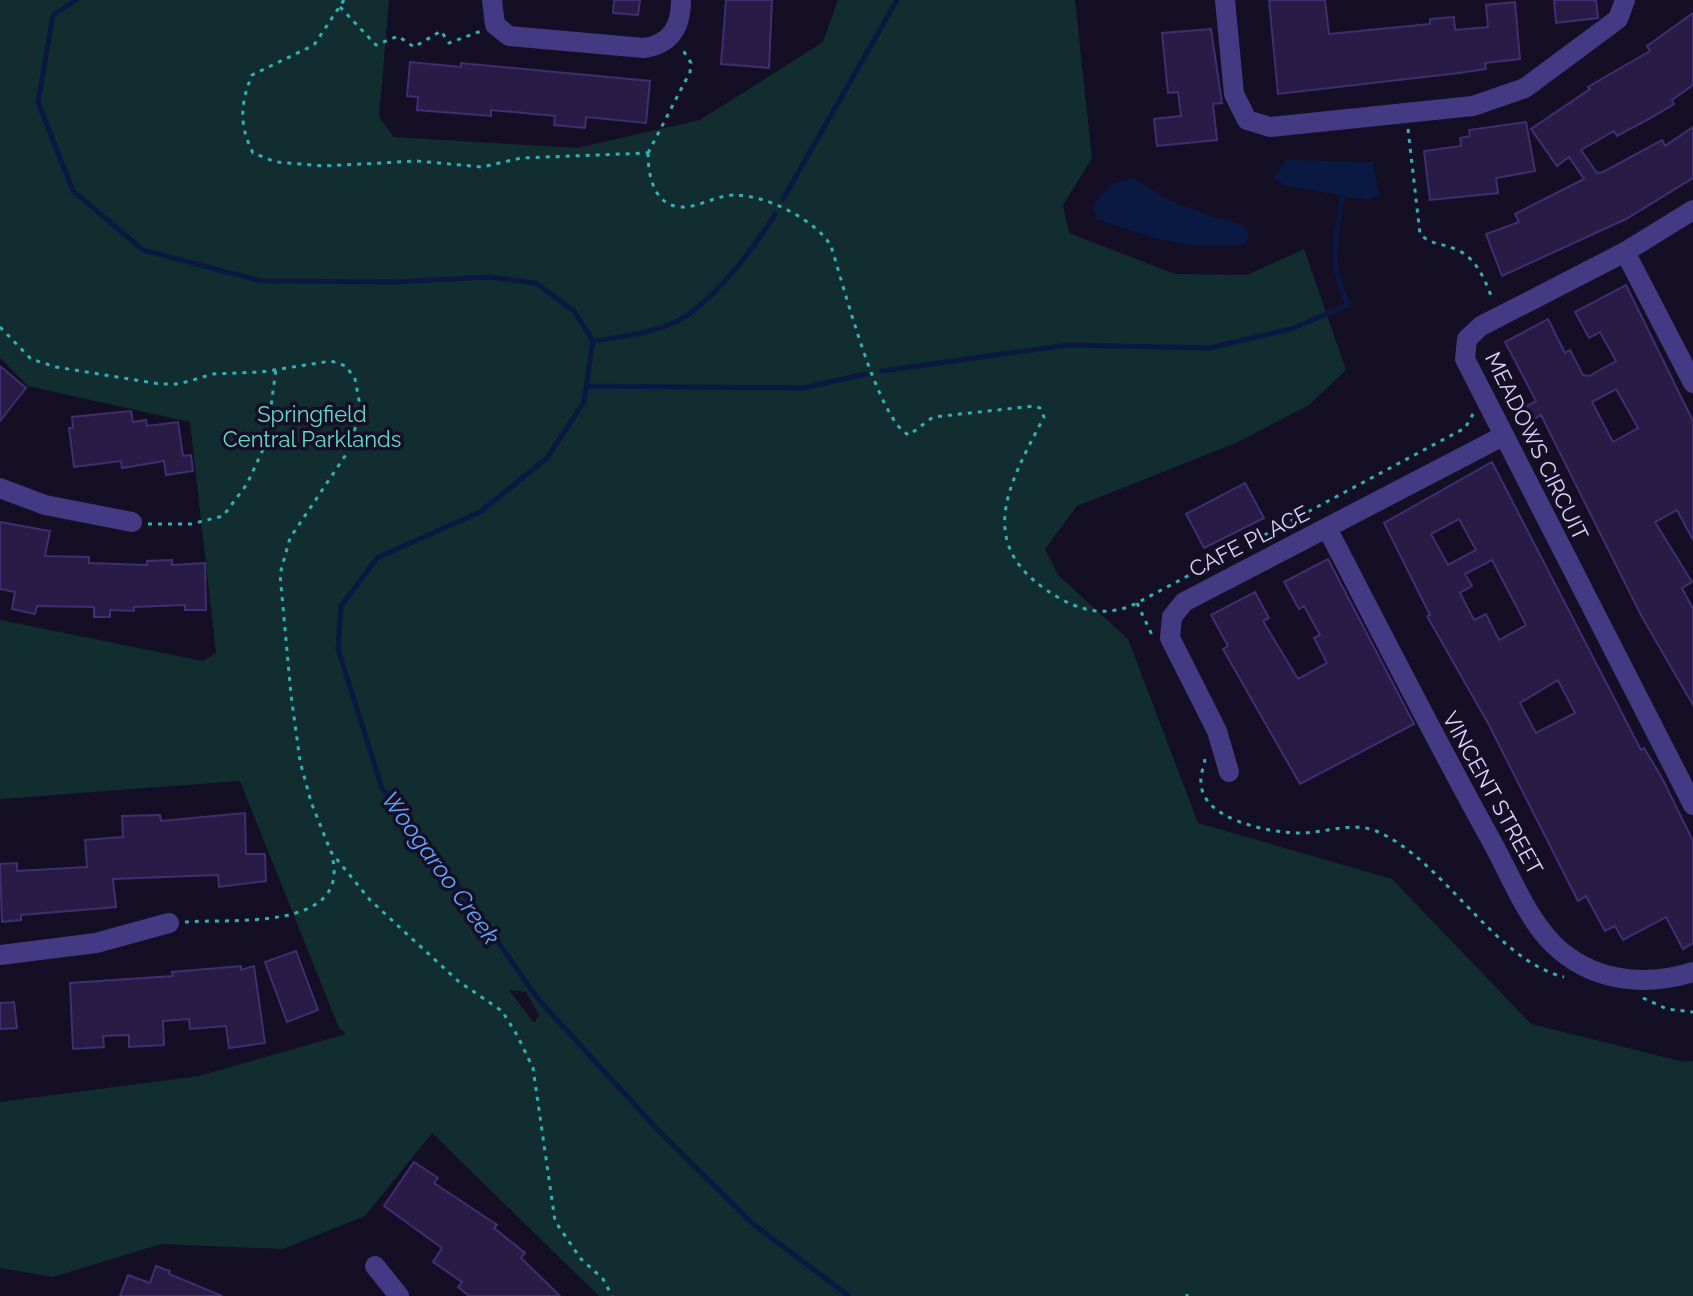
<svg xmlns="http://www.w3.org/2000/svg" width="1693" height="1296" viewBox="0 0 1693 1296" font-family="Raleway,sans-serif">
<rect width="100%" height="100%" fill="#150f25"/>
<path fill="#122d2f" fill-rule="evenodd" d="M0,0H389L379,117L394,137L577,148L700,120L823,42L838,0H1075L1092,158L1063,205L1069,233L1175,274L1247,275L1304,249L1346,370L1309,405L1236,443L1077,506L1045,549L1058,575L1128,639L1198,823L1392,879L1531,1024L1684,1062L1693,1061V1296H599L432,1133L365,1216L283,1249L161,1244L53,1277L0,1268V1102L199,1076L346,1034L339,1028L240,781L0,799V620L203,661L216,653L190,422L28,386L0,358ZM509,990L526,992L539,1015L534,1023Z"/>
<path fill="#0a1942" d="M1286,160L1373,162L1379,194L1367,200L1283,185L1274,177Z
M1134,178C1168,203 1203,215 1243,225L1249,236L1244,244C1192,253 1145,236 1096,219L1093,205L1111,184Z"/>
<g fill="none" stroke-linecap="round" stroke-linejoin="round">
<path stroke="#0a1942" stroke-width="5" d="M76,0L53,15L38,102L73,191L143,250L261,281L397,282L488,277L536,283L574,311L593,341L584,402L547,458L480,512L377,558L341,606L338,649L382,788L463,892L538,999L656,1128L753,1224L849,1296
M783,199L897,0
M593,341C624,336 662,333 689,314C722,290 754,248 775,214
M882,371L1067,345L1209,348L1291,329L1348,305C1328,262 1335,241 1343,196
M587,386L803,388L866,374"/>
</g>
<path fill="#281b45" stroke="#412d71" stroke-width="2" fill-rule="evenodd" d="M614,0H640L638,15L613,13Z
M726,0H772L769,68L721,64Z
M1269,0H1325L1329,34L1430,24V19L1454,17L1455,30L1488,27L1486,5L1515,2L1520,59L1485,63L1486,69L1459,73L1278,94Z
M1554,0H1596L1598,18L1556,23Z
M1693,13V85L1672,100L1674,104L1649,119L1617,136L1614,131L1581,150L1597,173L1603,172L1662,140L1665,146L1693,127V178L1626,219L1502,276L1486,234L1519,222L1515,214L1584,179L1569,157L1557,166L1531,129L1590,89L1588,87L1650,51L1647,46Z
M1211,29L1222,103L1213,104L1217,140L1157,146L1154,119L1181,116L1178,92L1168,93L1162,33Z
M410,62L461,67V63L650,81L646,123L586,117L585,128L554,125L555,116L491,110V116L417,110L418,97L407,96Z
M1526,122L1535,171L1496,178L1498,193L1430,200L1424,151L1461,146L1460,138L1470,136L1469,130Z
M1626,285L1693,421V540L1677,510L1655,522L1692,582L1682,588L1693,609V705L1642,617L1541,415L1534,419L1527,406L1536,401L1505,342L1548,319L1565,353L1570,350L1583,375L1589,376L1616,361L1600,332L1589,338L1575,312ZM1616,389L1638,428L1613,442L1592,402Z
M0,366L26,388L0,421Z
M131,411L133,422L146,420L147,426L178,422L183,456L191,455L193,471L166,475L164,461L122,468L121,461L74,467L69,428H73L72,417Z
M1492,462L1641,750L1644,748L1662,778L1693,841V943L1683,949L1666,917L1623,940L1615,926L1605,931L1586,896L1578,901L1489,725L1427,616L1430,615L1384,523ZM1459,519L1476,550L1448,565L1431,534ZM1492,560L1526,625L1499,640L1486,614L1474,620L1460,593L1472,586L1465,574ZM1558,680L1575,713L1536,733L1520,703Z
M1245,483L1264,518L1204,548L1186,514Z
M0,522L50,531L45,556L89,557V563L147,565V561L172,560V565L205,563L206,610H185V605L134,607V611L110,610V617H94V607L37,606L35,614L12,609L15,592L0,589Z
M1328,559L1414,724L1300,784L1223,649L1228,646L1211,615L1255,592L1269,618L1263,621L1298,679L1327,663L1314,638L1320,635L1304,606L1299,609L1284,582Z
M245,813L246,854H265L266,881L219,887L218,875L113,879L116,907L21,915V920L2,922L0,864L17,863V871L87,867L85,840L123,837L122,816L160,815L161,821Z
M296,951L318,1010L287,1022L265,962Z
M241,966V970L254,966L265,1043L229,1048L226,1026L190,1029L189,1019L163,1021L164,1045L129,1047V1035L103,1036L104,1047L73,1049L70,983L173,976L172,972Z
M14,1002L17,1028L0,1029V1003Z
M414,1162L438,1178L434,1183L497,1225L494,1228L525,1253L521,1258L560,1296H469L458,1287L462,1282L433,1262L442,1248L384,1206Z
M156,1266L170,1271L169,1274L222,1296H120L128,1275L150,1283Z"/>
<g fill="none" stroke-linecap="round" stroke-linejoin="round">
<path stroke="#30b1b6" stroke-width="3" stroke-dasharray="4 6" stroke-linecap="butt" d="M344,0L314,45L252,75C240,104 239,125 253,153L276,162L324,166L417,161L482,167L521,158L648,153
M340,7L376,45L398,36L414,47L441,31L449,43L481,31
M1408,129L1420,234C1431,245 1442,243 1455,249C1476,257 1484,278 1492,298
M648,153C648,181 657,213 692,206C706,203 720,195 735,195C766,195 816,220 831,246C843,283 878,422 909,435L933,417L1034,406L1040,408L1044,417C1006,489 972,549 1061,599C1086,613 1111,616 1137,603L1465,428L1473,414
M648,153L690,72L691,63L681,47
M0,327L31,359L56,367L160,384H179L213,374L261,372L331,361L346,366L355,379L359,400L356,426L345,456L290,538L280,574L291,695L300,761L311,802L331,852L370,900L458,981L502,1011L517,1035L533,1068L555,1221L581,1259L603,1279L612,1296
M148,524H191L223,516L247,484L266,443L276,369
M1137,603L1152,635
M1205,759C1204,766 1200,775 1201,783C1202,820 1269,832 1297,833C1323,834 1351,821 1376,831C1443,859 1494,960 1564,977
M185,922C227,918 352,933 332,856
M1643,998L1667,1009L1693,1012
M1187,1294V1296"/>
<path stroke="#443a83" stroke-width="20" d="M492,0L495,25L509,36L644,48C671,44 681,27 681,0
M1225,0L1234,94L1247,120L1270,127L1473,106L1525,88L1618,19L1625,0
M1693,210L1625,252L1481,326L1467,339L1465,359L1693,805
M1625,252L1693,383
M0,488L45,505L132,522
M1327,528C1381,632 1434,737 1491,840C1509,872 1526,917 1553,944C1592,982 1644,987 1693,972
M1229,772L1217,731L1170,638L1172,617L1184,602L1503,436
M0,955L96,943L169,923
M375,1266L399,1296"/>
</g>
<g text-anchor="middle" dominant-baseline="central" stroke-width="7" stroke-linejoin="round" paint-order="stroke">
<g font-size="22" fill="#5edfcb" stroke="#150f25">
<text x="312" y="414">Springfield<tspan x="312" dy="25">Central Parklands</tspan></text>
</g>
<g font-size="22" fill="#dcd3ff" stroke="#150f25">
<text transform="translate(1537 446) rotate(64)">MEADOWS CIRCUIT</text>
<text transform="translate(1249 541) rotate(-27)">CAFE PLACE</text>
<text transform="translate(1493 793) rotate(61)">VINCENT STREET</text>
</g>
<g font-size="24" font-style="italic" fill="#61a6fe" stroke="#150f25">
<text transform="translate(441 868) rotate(54)">Woogaroo Creek</text>
</g>
</g>
</svg>
